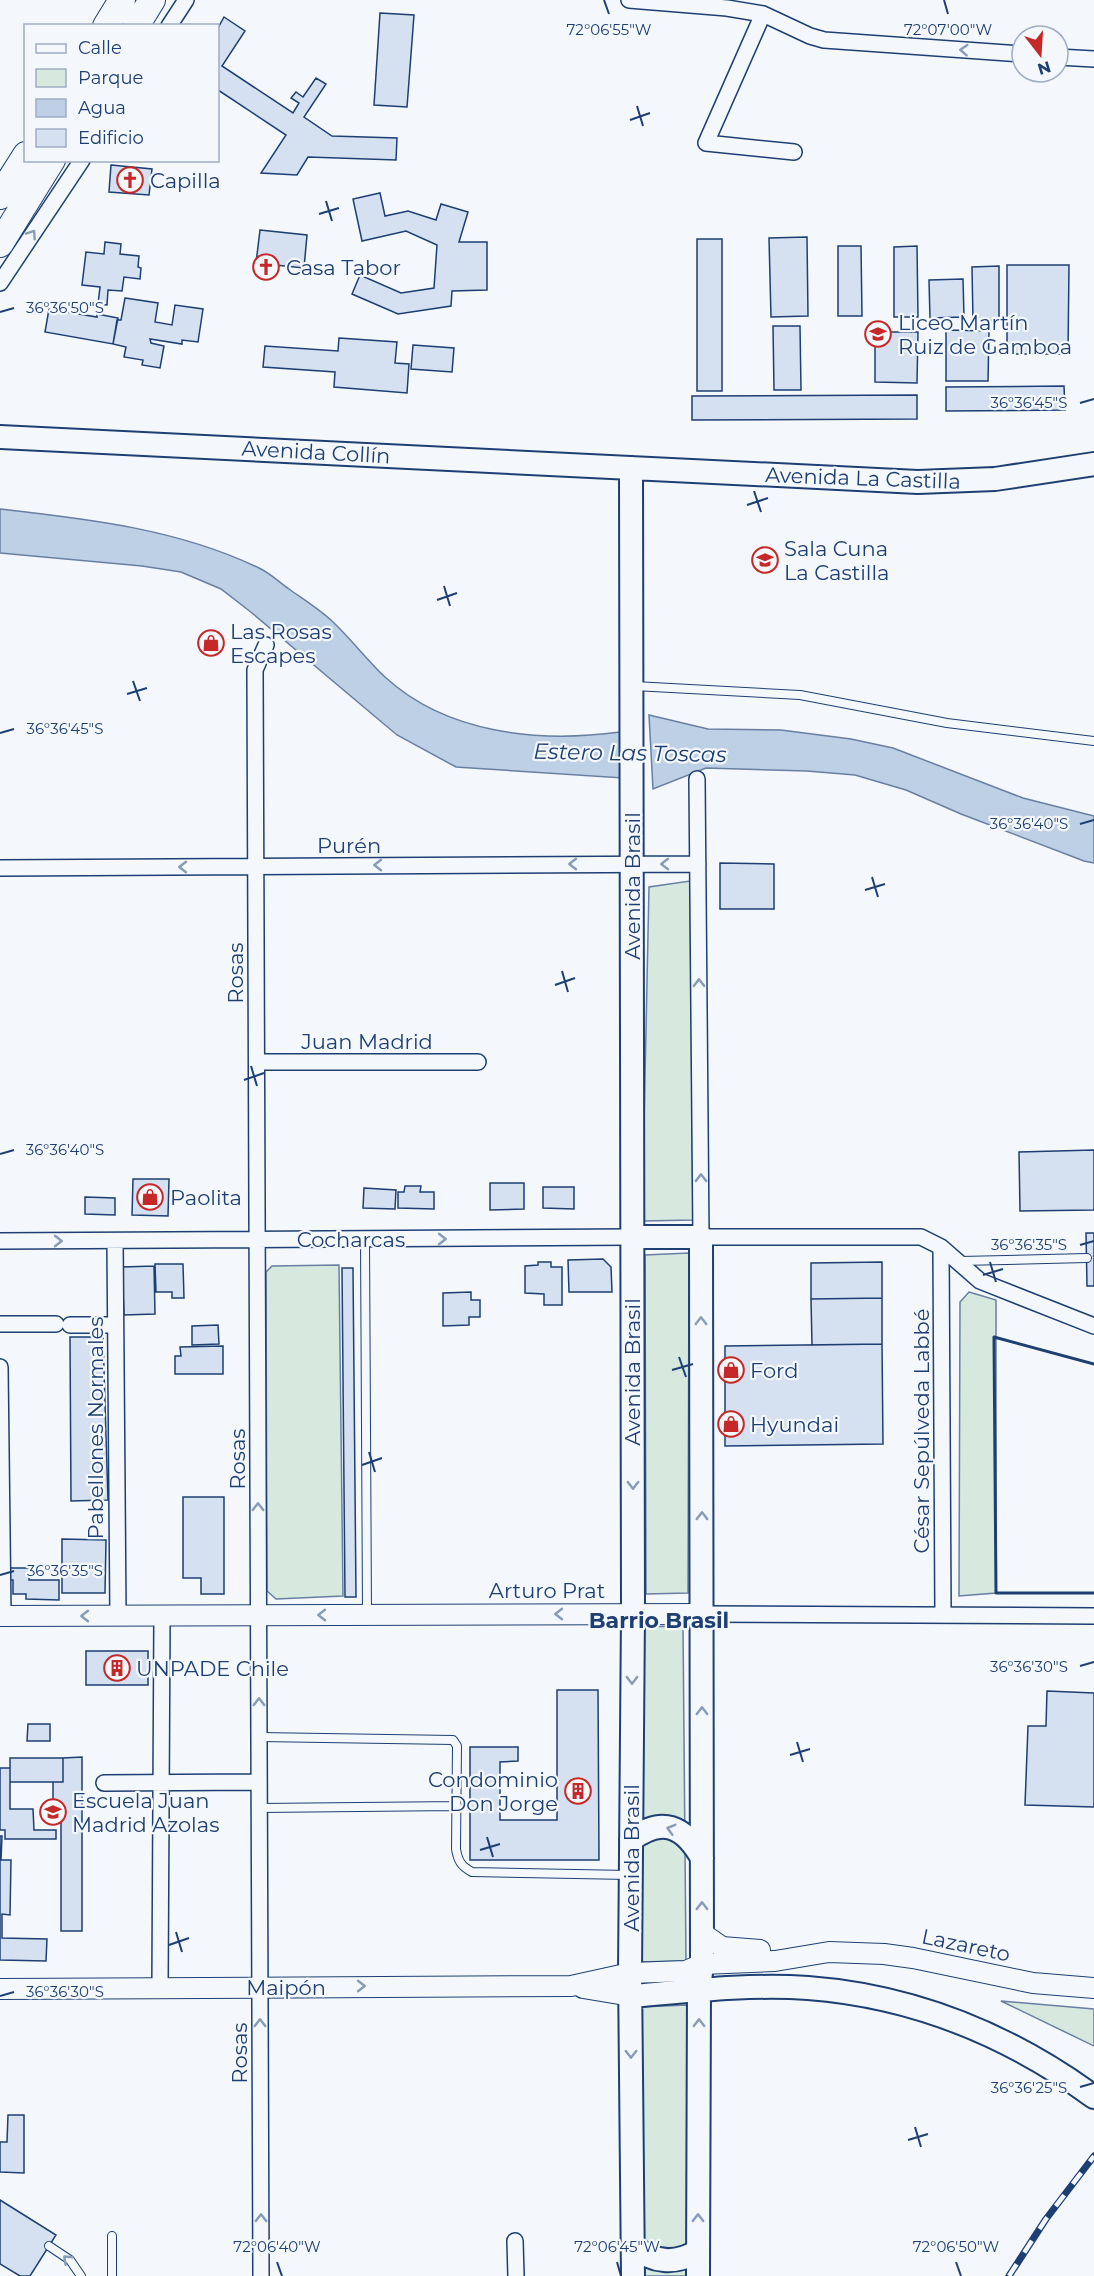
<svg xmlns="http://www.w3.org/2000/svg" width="1094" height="2276" viewBox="0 0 1094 2276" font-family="Montserrat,sans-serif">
<rect width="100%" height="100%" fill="#f4f7fb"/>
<path fill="#d7e8df" stroke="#687fa3" stroke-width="1.5" d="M690,881L693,1220L642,1221L649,887Z
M689,1253L688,1593L646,1594L645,1255Z
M339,1265L343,1596L276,1599L267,1591L266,1272L272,1266Z
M969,1292L996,1300V1593L959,1596L960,1302Z
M683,1626L686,1961L637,1962L635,1627Z
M1001,2001L1094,2009V2046Z
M687,2005V2276H640L639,2007Z"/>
<path fill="#bed0e5" stroke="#687fa3" stroke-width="1.5" d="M0,509C89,519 178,529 259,568C270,573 279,582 289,589C303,599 319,609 332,621C351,639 367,660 385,677C447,734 539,743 620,732L623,778L456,767L397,735L252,613L221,589L181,572L142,566L0,553Z
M649,715L708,729L781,730L851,739L893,748L1023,798L1094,816V863L1084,861L961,814L906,790L855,775L807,771L706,768L653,789Z"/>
<path fill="#d5e0f0" stroke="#1d3f73" stroke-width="1.5" d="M380,13L414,15L407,107L374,105Z
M224,17L245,31L222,66L293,113L299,103L291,98L296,92L303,97L316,78L326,84L304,117L332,136L397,138L396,160L308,157L297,175L261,173L286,135L218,90V28Z
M111,165L152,169L149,195L109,192Z
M380,193L385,216L408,211L436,220L441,204L468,212L459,242H487V290L452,291L451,306L398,314L352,294L360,275L401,293L434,288L437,245L406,231L362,241L353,199Z
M260,230L307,235L304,268L256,263Z
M807,237L808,316L771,317L769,238Z
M697,239H722V391H697Z
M105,242L121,244L120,254L139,256L138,267L141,268L140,279L124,277L122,291L108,290L107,305L98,304L100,287L82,285L86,252L104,254Z
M838,246H861L862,316H838Z
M917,246L918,317H894V247Z
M1007,265H1069L1068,354H1007Z
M999,266V320L973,321L972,267Z
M963,279L964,317L930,318L929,280Z
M125,298L158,303L155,322L172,325L175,305L203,309L198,342L182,340V344L150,339L151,343L164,346L160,368L142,365L143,360L124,357L126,347L113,344L117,320H121Z
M49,309L97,317V314L118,318L113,344L45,332Z
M773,326H800L801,390H774Z
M946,330L989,331L988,381H946Z
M875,332H918L917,383L875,382Z
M339,338L397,342L395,363L409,364L407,393L334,387L335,372L263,367L265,346L338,351Z
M413,345L454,348L452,372L411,369Z
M1064,386L1065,410L946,411V387Z
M917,395V419L692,420V396Z
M720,863L774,864V909H720Z
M1094,1150V1210L1020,1211L1019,1152Z
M133,1179H169L168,1216L132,1215Z
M490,1183H524V1209L490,1210Z
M405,1186H421L420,1192H434V1209L398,1208V1192H404Z
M543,1187H574V1209L543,1208Z
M364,1188L396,1190L395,1209L363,1208Z
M85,1197L115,1198V1215L85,1214Z
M1086,1233H1094V1286H1087Z
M603,1259L611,1267L612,1292H569L568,1260Z
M538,1262H551V1267H562V1305H544V1294L525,1293V1266L538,1265Z
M882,1262V1298L811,1299V1263Z
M155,1264H183L184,1298H172V1292H156Z
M154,1266L155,1314L124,1315L122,1267Z
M342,1268H353L356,1597H345Z
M471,1292V1300H480V1317H469V1325L443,1326V1293Z
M882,1298V1344L812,1345L811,1299Z
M218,1325L219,1344L192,1345V1326Z
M70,1337H103L108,1500L71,1501Z
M882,1344L883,1444L725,1446V1346Z
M223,1346V1374H175V1356H181L180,1347Z
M183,1497H224V1594H201V1578H183Z
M62,1539L106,1540L105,1593H62Z
M9,1568H29V1580H59V1600L26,1599V1594H13V1580H9Z
M86,1651H148V1685H86Z
M557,1690H598L599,1860H470V1747H518V1761L500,1762V1820H557Z
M1047,1691L1094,1693V1807L1025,1805L1028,1726H1046Z
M28,1724H50V1741H27Z
M82,1757V1931H61V1823H53V1782H63V1758Z
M10,1758H63V1782H10Z
M0,1768H10V1809H33L34,1830H56V1839H5V1830H0Z
M0,1836H2L1,1860H11L10,1915L2,1914V1938L47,1939L46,1961L0,1960Z
M8,2115H24V2173L0,2172V2142H7Z
M0,2200L56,2235L30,2276H20L0,2264Z"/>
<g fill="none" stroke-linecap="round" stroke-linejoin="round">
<g stroke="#1d3f73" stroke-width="10">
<path id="service" d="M634,686L800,695L947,723L1094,741
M365,1239L367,1614
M960,1261L1087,1258
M259,1737L453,1740L457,1746L456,1849C458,1861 461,1866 472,1872L629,1875
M260,1808L457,1806
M112,2236V2276
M49,2246L70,2260L81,2276"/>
</g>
<g stroke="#1d3f73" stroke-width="18">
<path id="minor" d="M629,0L727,8L763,14L810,36L824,40L1022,54
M763,14L706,143L794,152
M169,26L186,0
M1058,57L1094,59
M0,283L82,160
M697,779L701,1237H921L941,1247L980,1281L1094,1326
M0,868L698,864
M257,1062H478
M0,1241L632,1237
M115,1241L118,1616
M941,1247L943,1614
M0,1324H56
M70,1325H115
M0,1367L3,1616
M702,1614L1094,1616
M104,1783L259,1782
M160,1987L162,1616
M515,2241L516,2276
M261,2276L255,670L266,645"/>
</g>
<g stroke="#1d3f73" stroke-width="22">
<path id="tertiary" d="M0,1616L702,1614
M702,1933L722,1947L760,1950
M583,1988L631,1996
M0,1989L571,1986L630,1973L686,1971L702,1964L775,1961L829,1952L884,1954L913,1958L1033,1983L1094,1988"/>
</g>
<g stroke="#1d3f73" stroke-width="26">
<path id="secondary" d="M0,437L918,482L995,479L1094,464
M631,468L633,1614L630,1973L633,2276
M632,1237H701L702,1964L699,1990L698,2276
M631,1840C662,1816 684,1826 702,1858
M631,1996C690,1991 749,1984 808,1988C914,1996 1009,2035 1094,2097
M633,2246C653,2263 675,2265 698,2251"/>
</g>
<g stroke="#1d3f73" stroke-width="28">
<path id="primary" d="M106,26L122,0
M136,26L152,0
M0,196L26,155
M0,244L52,160"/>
</g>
<use href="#service" stroke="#f4f7fb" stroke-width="8"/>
<use href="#minor" stroke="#f4f7fb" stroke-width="15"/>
<use href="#tertiary" stroke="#f4f7fb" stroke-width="20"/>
<use href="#secondary" stroke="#f4f7fb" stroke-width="22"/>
<use href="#primary" stroke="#f4f7fb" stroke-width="26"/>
<g stroke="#1d3f73" stroke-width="7">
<path id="rail" d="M1009,2276L1046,2219L1094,2156"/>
</g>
<use href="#rail" stroke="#f4f7fb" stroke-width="4.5" stroke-dasharray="14" stroke-linecap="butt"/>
<path stroke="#1d3f73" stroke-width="3" d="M1094,1364L994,1337L996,1593H1094"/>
</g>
<defs><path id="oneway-chevron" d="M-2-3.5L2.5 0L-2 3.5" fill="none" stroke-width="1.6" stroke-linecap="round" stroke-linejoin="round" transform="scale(1.5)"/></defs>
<g stroke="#889bb7">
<use href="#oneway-chevron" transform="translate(964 50) rotate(-176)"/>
<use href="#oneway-chevron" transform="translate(32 234) rotate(-56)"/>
<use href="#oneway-chevron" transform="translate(573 864) rotate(180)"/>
<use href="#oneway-chevron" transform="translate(665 864) rotate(-180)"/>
<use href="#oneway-chevron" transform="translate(378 865) rotate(180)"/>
<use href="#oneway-chevron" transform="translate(183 867) rotate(180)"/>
<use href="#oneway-chevron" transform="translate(699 983) rotate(-91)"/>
<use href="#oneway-chevron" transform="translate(701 1178) rotate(-91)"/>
<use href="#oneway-chevron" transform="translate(442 1239)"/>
<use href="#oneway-chevron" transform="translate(58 1241)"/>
<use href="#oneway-chevron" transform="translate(701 1321) rotate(-90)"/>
<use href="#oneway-chevron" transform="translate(633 1485) rotate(90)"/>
<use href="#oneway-chevron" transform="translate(258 1507) rotate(-90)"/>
<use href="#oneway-chevron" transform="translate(702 1516) rotate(-90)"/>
<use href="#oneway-chevron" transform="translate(559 1614) rotate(180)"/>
<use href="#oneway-chevron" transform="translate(322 1615) rotate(180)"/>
<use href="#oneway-chevron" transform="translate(85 1616) rotate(180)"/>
<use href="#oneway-chevron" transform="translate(632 1680) rotate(90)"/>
<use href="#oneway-chevron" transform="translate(259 1702) rotate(-90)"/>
<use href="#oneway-chevron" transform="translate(702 1711) rotate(-90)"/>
<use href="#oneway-chevron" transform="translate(671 1829) rotate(-164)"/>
<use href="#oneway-chevron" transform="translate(702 1906) rotate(-90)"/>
<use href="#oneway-chevron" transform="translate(361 1986)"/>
<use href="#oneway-chevron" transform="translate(260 2023) rotate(-90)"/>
<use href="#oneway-chevron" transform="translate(699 2023) rotate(-90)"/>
<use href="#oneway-chevron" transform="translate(631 2054) rotate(90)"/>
<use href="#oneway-chevron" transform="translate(261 2218) rotate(-90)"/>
<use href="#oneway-chevron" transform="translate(698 2218) rotate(-90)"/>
<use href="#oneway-chevron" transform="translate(67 2259) rotate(-137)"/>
</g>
<path fill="none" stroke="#1d3f73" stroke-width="2" d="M604,0L609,14M944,0L948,14M637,106L643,126M630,120L650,113M326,201L332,221M319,214L339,208M0,312L14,308M1080,403L1094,399M754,491L761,512M747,505L768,498M444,586L450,606M437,600L457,593M133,681L140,701M127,694L147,688M0,733L14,729M1080,824L1094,820M872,877L878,897M865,890L885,884M562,971L568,992M555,985L575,978M251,1066L257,1086M244,1080L264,1073M0,1154L14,1150M1080,1245L1094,1241M990,1262L996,1282M983,1275L1003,1269M679,1357L686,1377M672,1370L693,1364M369,1452L375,1472M362,1465L382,1458M0,1575L14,1571M1080,1666L1094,1662M797,1742L803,1762M790,1755L810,1749M487,1837L493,1857M480,1850L500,1844M176,1932L182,1952M169,1945L189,1938M0,1996L14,1992M1080,2087L1094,2083M915,2127L921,2147M908,2140L928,2134M277,2262L282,2276M617,2262L621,2276M956,2262L961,2276"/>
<defs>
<g id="church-ring" transform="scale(1.35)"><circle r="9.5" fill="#f4f7fb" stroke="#c62828" stroke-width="1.5"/><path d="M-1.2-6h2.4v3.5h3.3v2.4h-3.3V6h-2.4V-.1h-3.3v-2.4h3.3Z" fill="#c62828"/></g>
<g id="school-ring" transform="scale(1.35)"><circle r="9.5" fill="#f4f7fb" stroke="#c62828" stroke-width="1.5"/><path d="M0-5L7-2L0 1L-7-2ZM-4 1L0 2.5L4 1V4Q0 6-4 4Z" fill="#c62828"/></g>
<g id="shop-ring" transform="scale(1.35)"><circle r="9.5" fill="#f4f7fb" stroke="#c62828" stroke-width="1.5"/><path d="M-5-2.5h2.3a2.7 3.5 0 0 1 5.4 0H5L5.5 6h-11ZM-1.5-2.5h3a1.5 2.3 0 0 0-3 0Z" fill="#c62828"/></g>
<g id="building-ring" transform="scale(1.35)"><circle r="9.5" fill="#f4f7fb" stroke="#c62828" stroke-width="1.5"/><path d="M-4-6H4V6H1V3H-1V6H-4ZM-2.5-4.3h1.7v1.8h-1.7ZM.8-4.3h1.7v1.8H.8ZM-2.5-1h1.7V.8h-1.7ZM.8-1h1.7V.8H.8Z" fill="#c62828"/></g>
</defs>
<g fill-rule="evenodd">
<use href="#church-ring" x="130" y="180"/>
<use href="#church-ring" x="266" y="267"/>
<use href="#school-ring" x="878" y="334"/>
<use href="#school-ring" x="765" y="560"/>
<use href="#shop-ring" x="211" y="643"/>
<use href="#shop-ring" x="150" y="1197"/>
<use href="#shop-ring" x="731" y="1370"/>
<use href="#shop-ring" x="731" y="1424"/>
<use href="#building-ring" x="117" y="1668"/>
<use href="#building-ring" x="578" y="1791"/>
<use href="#school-ring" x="53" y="1812"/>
</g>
<g text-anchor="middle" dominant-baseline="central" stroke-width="4.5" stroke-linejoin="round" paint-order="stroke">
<g font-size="21" fill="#1d3f73" stroke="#f4f7fb" text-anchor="start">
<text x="150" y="180">Capilla</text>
<text x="286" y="267">Casa Tabor</text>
<text x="898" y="322">Liceo Martín<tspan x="898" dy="24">Ruiz de Gamboa</tspan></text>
<text x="784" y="548">Sala Cuna<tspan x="784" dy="24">La Castilla</tspan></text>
<text x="230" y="631">Las Rosas<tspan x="230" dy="24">Escapes</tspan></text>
<text x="170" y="1197">Paolita</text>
<text x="750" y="1370">Ford</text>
<text x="750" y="1424">Hyundai</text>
<text x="136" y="1668">UNPADE Chile</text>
<text x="558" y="1779" text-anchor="end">Condominio<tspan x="558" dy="24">Don Jorge</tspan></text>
<text x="72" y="1800">Escuela Juan<tspan x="72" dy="24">Madrid Azolas</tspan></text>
</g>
<g font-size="21" fill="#1d3f73" stroke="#f4f7fb">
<text transform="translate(316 452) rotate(3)">Avenida Collín</text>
<text transform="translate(863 478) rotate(2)">Avenida La Castilla</text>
<text x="349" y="845">Purén</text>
<text transform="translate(632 886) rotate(-90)">Avenida Brasil</text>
<text transform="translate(235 973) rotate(-90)">Rosas</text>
<text x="367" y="1041">Juan Madrid</text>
<text x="351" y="1239">Cocharcas</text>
<text transform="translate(632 1372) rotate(-90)">Avenida Brasil</text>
<text transform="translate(95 1428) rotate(-90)">Pabellones Normales</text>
<text transform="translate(921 1431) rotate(-90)">César Sepúlveda Labbé</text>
<text transform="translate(237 1459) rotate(-90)">Rosas</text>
<text x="547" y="1590">Arturo Prat</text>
<text transform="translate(631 1858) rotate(-90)">Avenida Brasil</text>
<text transform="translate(966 1945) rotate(12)">Lazareto</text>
<text x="286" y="1987">Maipón</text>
<text transform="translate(239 2053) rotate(-90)">Rosas</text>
</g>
<g font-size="22" font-style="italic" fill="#1d3f73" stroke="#f4f7fb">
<text transform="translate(630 753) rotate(1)">Estero Las Toscas</text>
</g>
<g font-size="22" font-weight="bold" fill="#1d3f73" stroke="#f4f7fb">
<text x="659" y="1620">Barrio Brasil</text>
</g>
</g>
<g font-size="15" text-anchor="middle" fill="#1d3f73" stroke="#f4f7fb" stroke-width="4.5" stroke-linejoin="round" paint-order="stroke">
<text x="609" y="35">72°06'55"W</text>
<text x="948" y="35">72°07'00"W</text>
<text x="65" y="313">36°36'50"S</text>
<text x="1029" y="408">36°36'45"S</text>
<text x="65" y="734">36°36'45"S</text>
<text x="1029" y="829">36°36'40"S</text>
<text x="65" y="1155">36°36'40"S</text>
<text x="1029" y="1250">36°36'35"S</text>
<text x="65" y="1576">36°36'35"S</text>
<text x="1029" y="1672">36°36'30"S</text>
<text x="65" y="1997">36°36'30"S</text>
<text x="1029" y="2093">36°36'25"S</text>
<text x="277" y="2252">72°06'40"W</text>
<text x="617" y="2252">72°06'45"W</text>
<text x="956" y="2252">72°06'50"W</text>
</g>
<rect x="24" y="24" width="195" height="138" fill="#f4f7fb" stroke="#9eadc5" stroke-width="1.5"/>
<rect x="36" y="44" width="30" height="9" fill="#f4f7fb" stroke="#9eadc5" stroke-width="1.5"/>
<text x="78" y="54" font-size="18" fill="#1d3f73">Calle</text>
<rect x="36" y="69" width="30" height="18" fill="#d7e8df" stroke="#9eadc5" stroke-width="1.5"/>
<text x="78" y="84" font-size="18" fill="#1d3f73">Parque</text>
<rect x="36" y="99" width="30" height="18" fill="#bed0e5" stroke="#9eadc5" stroke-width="1.5"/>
<text x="78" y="114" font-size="18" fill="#1d3f73">Agua</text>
<rect x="36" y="129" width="30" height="18" fill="#d5e0f0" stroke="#9eadc5" stroke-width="1.5"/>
<text x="78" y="144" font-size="18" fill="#1d3f73">Edificio</text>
<g transform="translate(1040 54) rotate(163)"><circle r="28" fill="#f4f7fb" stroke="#9eadc5" stroke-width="1.5"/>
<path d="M0-4.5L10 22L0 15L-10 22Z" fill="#c62828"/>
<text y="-9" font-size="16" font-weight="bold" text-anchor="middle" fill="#1d3f73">N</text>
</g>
</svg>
